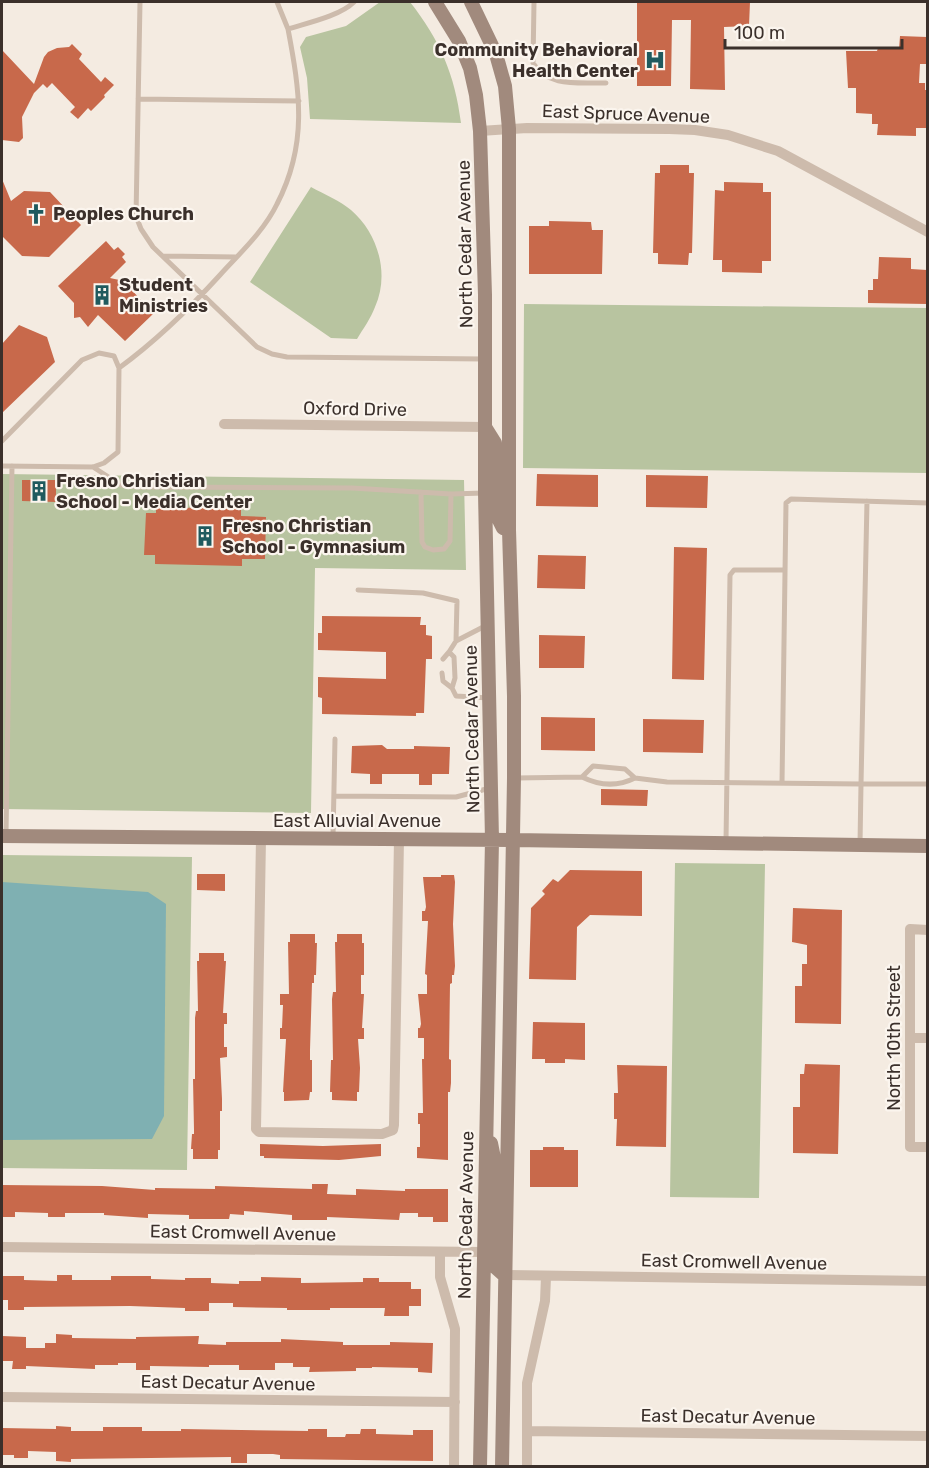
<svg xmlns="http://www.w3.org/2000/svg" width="929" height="1468" viewBox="0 0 929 1468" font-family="Rubik,sans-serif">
<rect width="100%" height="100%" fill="#f4ebe1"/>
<path fill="#b8c4a0" d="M380,2H410C440,40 455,75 461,123L310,119L307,78L300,47L306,37L346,26Z
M311,187C324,194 340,201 351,210C378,233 390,274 375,307C371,318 363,329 357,339L331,338L250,282Z
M524,304L927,308V473L523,468Z
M2,474L464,480L466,570L315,568L311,813L2,809Z
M2,855L192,857L187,1170L2,1168Z
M675,863L765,864L759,1198L670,1197Z"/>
<path fill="#7fb0b2" d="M2,882L148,892L166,904L164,1116L152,1139L2,1140Z"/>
<path fill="#c8694b" d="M637,2H750L749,26L724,27L725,90L690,89L691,20H672L671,86H637Z
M900,36L927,37V64H920L919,83H925V90H927V128H916V136L877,135L878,124H872V114L856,113V88H848L846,51H877L878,48L899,49Z
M72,44L82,54L79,59L101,82L105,77L114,85L104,95L105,97L91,111L88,108L78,119L70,112L75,107L52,83L47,88L43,84L34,93L22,117L23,138L19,142L2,140V50L34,84L44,57L48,52L57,48L69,47Z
M660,165H689V173H694L692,253H689L688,265L658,264V253H653L655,173H660Z
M2,179L11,201L24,191L50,192L81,225L49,257L22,256L2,236Z
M724,182L763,183V192H771V261H762V273L722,272V260H713L715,190L724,191Z
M549,221L591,222L592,230H603L602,274H529V226H549Z
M106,241L114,250L118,247L125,254L122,257L126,262L110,278L124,281L153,314L125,341L98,315L88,327L80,317L74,318V303L58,286Z
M879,257L911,258V269L927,270V304L868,303V290H873V279H878Z
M19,325L47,337L55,362L2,413V344Z
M537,474L598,475V507L536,506Z
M646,475L708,476L707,508L646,507Z
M22,480H56V502L22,501Z
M156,507L241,509V516L266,517L265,559H242V566L155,564V555H144L146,513H156Z
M674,547L707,548L704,680L672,679Z
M538,555L586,556L585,589L537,588Z
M322,616L421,617L420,625H426V635L432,636V659H426L424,713H416V716L322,714V698L318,697V677L386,679V652L318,650V633H322Z
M539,635L585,636L584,668H539Z
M541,717L595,718V751L541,750Z
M643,719L704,720L703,753L643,752Z
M382,745L387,749H414V746L450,747L449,774H432V785H419V774H382V784H370V774L351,773L352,746Z
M601,789L648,790L647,806L601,805Z
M570,870L642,871V916L590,915L577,927L576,980L529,979L531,908L545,894L542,891L553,879L558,882Z
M197,874H225V891L197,890Z
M441,875H454L455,882L453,924L455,966L454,975H452V983L450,984L449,1059L451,1060V1083L450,1092H448V1160L417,1158V1147H420V1124H418V1113H423L422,1059H424V1038H418V1028H420L421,1024L418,994H427V975L425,974L428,921H422V911H425L426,907L423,877H441Z
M793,908L842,910L841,1024L795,1023V986H802V964H807V945L792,942Z
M290,934H315V943H317L316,975H314V983H312L310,1050V1060H312V1092H310L309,1100L284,1101V1092H283L286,1039H280V1028H282L283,1005H280V994H289L288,942H290Z
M337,934H362V943H364V975H361V994H364L362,1028H364V1039H358L360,1068L359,1092H357V1101L332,1100V1092H330L331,1060H333L332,999L333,992H336L335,942H337Z
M199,953H224V961H226L223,1013H227V1024H224V1047H227V1057L220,1058L222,1099V1111H220V1150H218V1159H193V1149H191L192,1134H194V1130L193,1079H195V1018L196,1011H198L197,961H199Z
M533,1022L585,1023V1060L565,1059V1063H545V1059H532Z
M805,1064L840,1065L838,1154L793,1153V1107H800V1074H804Z
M617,1065L667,1066L666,1147L616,1146L617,1119H614V1093H618Z
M260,1144L323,1146L381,1144V1156L339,1160L264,1158V1156H260Z
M543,1147H564V1150H578V1187H530V1150H543Z
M312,1184H328L327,1194L356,1195V1189L405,1191V1189H448V1222H433V1217H418V1213H400L399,1220L327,1217V1220H292V1215L244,1211V1215L230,1214L229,1219H189V1215L148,1214V1218L104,1215V1213H65V1217H48V1213L15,1212V1217H2V1185L102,1186L155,1190V1188L215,1189V1186L312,1189Z
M57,1275H72V1280H111V1276H151V1279L185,1280V1278H211V1283L239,1284V1281H261V1277L301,1278V1283L363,1282V1278H379V1282H411V1289H421V1306H409V1316H384L385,1308H330V1310H287V1308L233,1307V1303H209V1311H185V1308L130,1306L24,1307V1310H8V1300H2V1276H24V1280L57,1281Z
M56,1334L72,1335V1338L136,1339V1337L199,1336L198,1344L226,1345V1342H281V1339L343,1342V1345H390V1342L433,1343L432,1373L418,1372V1368L372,1367V1368H356V1371L309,1372L310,1367H293V1363H275V1370H239V1365H209V1367L150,1366V1370H136V1363H118V1365H95V1369L26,1366V1369H12L13,1361H2V1336L26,1337V1348H45V1343H56Z
M56,1426L71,1427V1431H103V1427H142V1431H181V1429L308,1431V1429H327V1437H345L346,1434H360L361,1429H376V1434L413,1435V1430H433V1461L280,1459V1455L273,1454H247V1463H231V1457L71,1459V1462L56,1461V1452L28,1451V1458H14V1455H2V1428L56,1429Z"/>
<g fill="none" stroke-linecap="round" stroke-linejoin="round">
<path stroke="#cdbbac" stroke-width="5" d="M140,2L136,216L141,229L153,247L257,347L272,354L287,357L483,359
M277,2L288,29C307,23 340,16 354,2
M534,2L533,63C548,88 580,82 606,83
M138,99L299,101
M163,256L236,257
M2,441L82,360L99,353L114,356L119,368
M2,466L93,467L104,463L118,452L119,368C156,341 189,309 220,275C240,253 264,231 277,204C308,144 300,92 288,29
M93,467L121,485L138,487L352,488L451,494L484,493
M421,492L422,542L425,547L433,550L444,549L450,541L451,494
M867,501L861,784H928
M358,590L423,593L457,601L456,641
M487,625L456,641L449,652L454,657L455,678L452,688L456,696L489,698
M443,659L449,652
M442,673L443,681L452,688
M593,766L625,769L635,778C617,787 600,786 582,777Z
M516,778L582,777
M635,778L667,782L861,784L860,844
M782,783L786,503L791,499L928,503
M334,796L456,797L490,788
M6,834L12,466
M333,837L335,739
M726,841L730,575L734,570H785"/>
<path stroke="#cdbbac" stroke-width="10" d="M480,131L527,128L669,129L695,130L728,135L778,151L928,232
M224,424L485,427
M261,838L256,1129L259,1132L382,1134L393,1130L394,1125L399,839
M928,930L910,929V1147H928
M911,1038H928
M2,1247L483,1252
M440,1252V1277L455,1329L454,1466
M504,1275L928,1281
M2,1397L455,1402
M527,1431L928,1436
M527,1466V1383L545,1301L546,1277"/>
<path stroke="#a18a7d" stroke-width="14" d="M435,2L459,41L470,68L476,95L480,131L485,295V493L492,840L480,1466
M471,2L496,54L505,86L509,129V530L514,696V778L502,1466
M485,427L495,443L497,516L503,528L509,530
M2,836L513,840L928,846
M491,1143L495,1163L493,1259L495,1267L504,1275"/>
</g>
<defs>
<g id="hospital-bare" transform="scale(1.62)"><path d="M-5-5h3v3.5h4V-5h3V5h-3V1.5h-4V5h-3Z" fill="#1f5a5e" stroke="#fbf5ee" stroke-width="2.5" paint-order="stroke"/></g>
<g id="church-bare" transform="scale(1.62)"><path d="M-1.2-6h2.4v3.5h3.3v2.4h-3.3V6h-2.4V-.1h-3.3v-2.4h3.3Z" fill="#1f5a5e" stroke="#fbf5ee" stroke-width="2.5" paint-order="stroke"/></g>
<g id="building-bare" transform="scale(1.62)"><path d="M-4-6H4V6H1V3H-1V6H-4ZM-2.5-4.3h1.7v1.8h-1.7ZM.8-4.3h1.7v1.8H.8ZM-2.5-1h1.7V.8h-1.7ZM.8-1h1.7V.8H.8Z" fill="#1f5a5e" stroke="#fbf5ee" stroke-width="2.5" paint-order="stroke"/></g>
</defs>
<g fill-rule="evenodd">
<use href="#hospital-bare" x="655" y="60"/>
<use href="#church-bare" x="36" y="214"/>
<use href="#building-bare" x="102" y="295"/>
<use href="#building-bare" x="39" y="491"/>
<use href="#building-bare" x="205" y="536"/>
</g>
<g text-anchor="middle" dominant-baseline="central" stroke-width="4.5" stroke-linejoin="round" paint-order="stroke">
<g font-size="18" font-weight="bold" fill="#3b302b" stroke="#fbf5ee" text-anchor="start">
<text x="638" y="50" text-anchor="end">Community Behavioral<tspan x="638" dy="21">Health Center</tspan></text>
<text x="53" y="214">Peoples Church</text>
<text x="119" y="285">Student<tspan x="119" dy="21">Ministries</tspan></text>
<text x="56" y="481">Fresno Christian<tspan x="56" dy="21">School - Media Center</tspan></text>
<text x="222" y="526">Fresno Christian<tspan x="222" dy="21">School - Gymnasium</tspan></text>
</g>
<g font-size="18" fill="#3b302b" stroke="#fbf5ee">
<text transform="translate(626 114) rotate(2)">East Spruce Avenue</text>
<text transform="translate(465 244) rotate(-91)">North Cedar Avenue</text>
<text transform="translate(355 409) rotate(1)">Oxford Drive</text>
<text transform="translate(472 729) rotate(-91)">North Cedar Avenue</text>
<text x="357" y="821">East Alluvial Avenue</text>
<text transform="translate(894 1038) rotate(-90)">North 10th Street</text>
<text transform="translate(466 1215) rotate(-89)">North Cedar Avenue</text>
<text transform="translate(243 1233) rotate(1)">East Cromwell Avenue</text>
<text transform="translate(734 1262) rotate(1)">East Cromwell Avenue</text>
<text transform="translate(228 1383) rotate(1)">East Decatur Avenue</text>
<text transform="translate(728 1417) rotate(1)">East Decatur Avenue</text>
</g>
</g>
<rect width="929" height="1468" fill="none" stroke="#3b302b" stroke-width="6"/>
<path d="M725 39v9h177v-9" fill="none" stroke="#3b302b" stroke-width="3"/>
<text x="734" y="39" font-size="18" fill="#3b302b" stroke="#fbf5ee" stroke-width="4.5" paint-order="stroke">100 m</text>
</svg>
